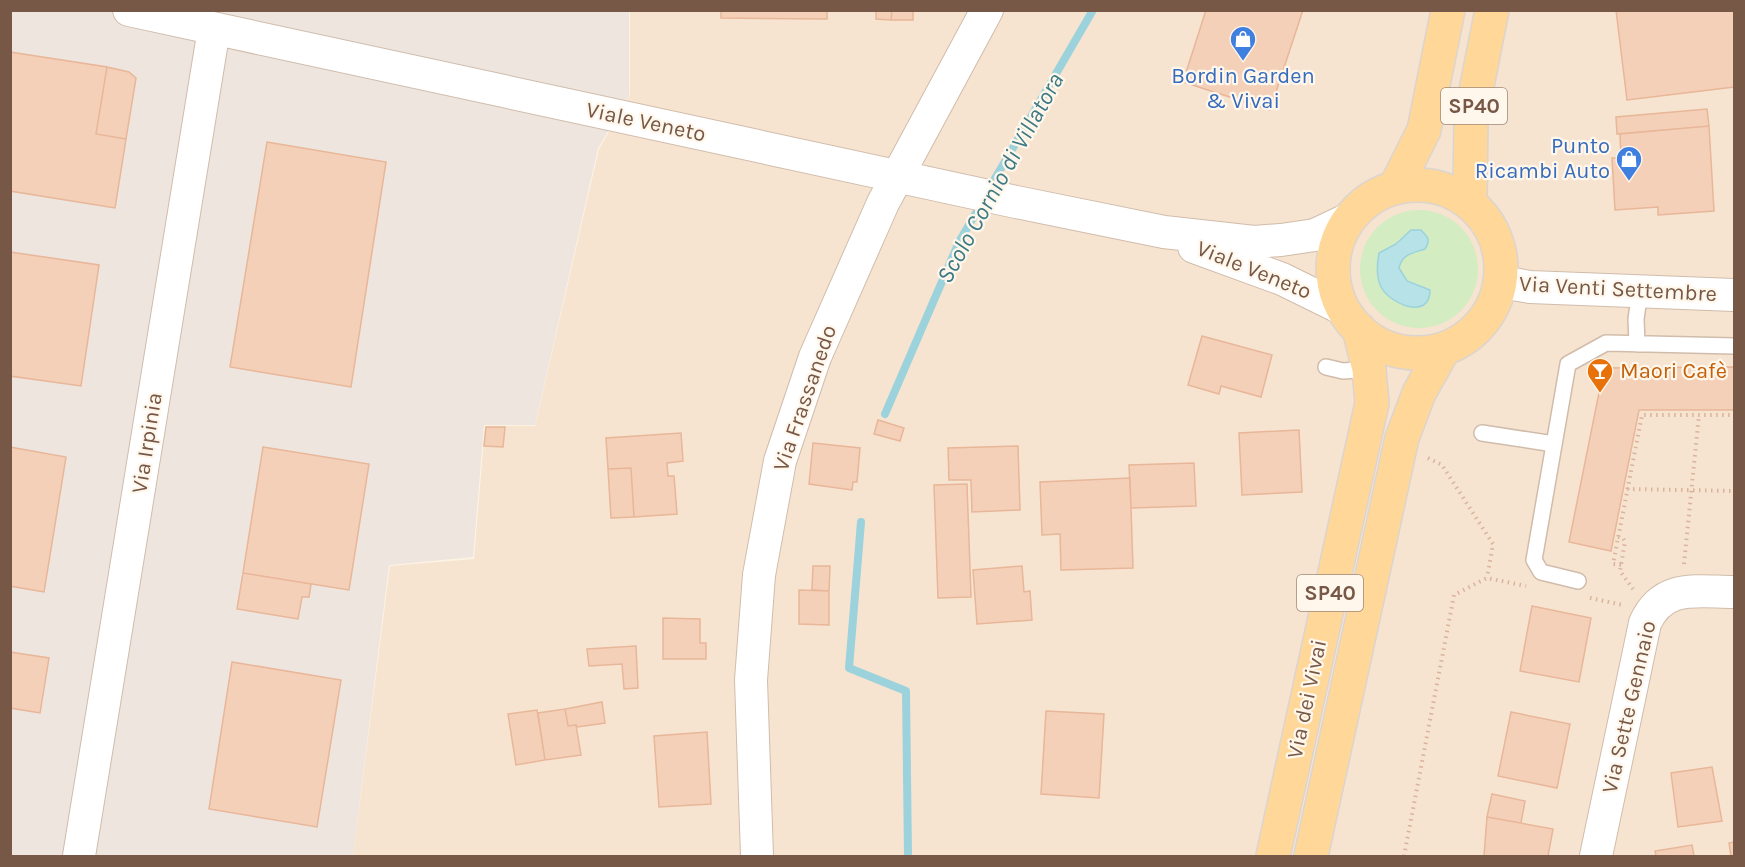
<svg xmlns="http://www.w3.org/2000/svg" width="1745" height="867" viewBox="0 0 1745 867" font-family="Karla,sans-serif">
<rect width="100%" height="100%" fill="#fdf3e3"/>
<path fill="#f6e4d1" d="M630,11H1734V856H353L390,566L474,559L485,426H535L599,149L630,95Z"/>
<path fill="#ede5de" d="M10,11H629V96L598,148L535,425H484L473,557L389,565L353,856H11Z"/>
<path fill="#d3ecc1" d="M1360 269a59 59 0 1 1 118 0a59 59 0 1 1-118 0Z"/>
<path fill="#b6e2e8" stroke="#9cd2db" stroke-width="1.5" d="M1411,230H1421C1428,237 1431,240 1425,249C1413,253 1402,254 1399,268L1407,281L1430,290C1430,321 1390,304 1381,287C1376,277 1377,264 1379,253L1396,244Z"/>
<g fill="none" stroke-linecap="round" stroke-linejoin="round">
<path stroke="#9cd2db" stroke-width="8" d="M989,189L1093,10
M885,414L959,242L983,201
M861,522L849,668L906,691L908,856"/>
</g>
<path fill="#f5d0b9" stroke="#e8b698" stroke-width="1.5" d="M721,10H827V19L721,18Z
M876,10H892L891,20L876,19Z
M892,10H913V20H891Z
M1206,10H1303L1270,110L1183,82Z
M1616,10H1734V87L1627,100Z
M10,52L107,67L96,134L126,139L115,208L10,191Z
M107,67L129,72L136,78L126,139L96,134Z
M1707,109L1709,126L1617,134L1616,117Z
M1709,126L1714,211L1658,215V207L1615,210L1612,158H1621L1620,134Z
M267,142L386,162L351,387L230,367Z
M10,252L99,265L81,386L10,376Z
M1202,336L1272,355L1261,397L1221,386L1219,394L1188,385Z
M1734,367V410H1639L1611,551L1569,542L1604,368Z
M878,420L904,428L900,441L874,434Z
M486,427H505L503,447L484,446Z
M1299,430L1302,492L1242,495L1239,433Z
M681,433L683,461L667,463L668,476H674L677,514L634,517L631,468L608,469L606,438Z
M813,443L860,448L857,482H853L852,490L809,484Z
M1018,446L1020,510L972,512L971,480H949L948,448Z
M10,447L66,457L44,592L10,586Z
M263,447L369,464L349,590L243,573Z
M1194,463L1196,506L1131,508L1129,465Z
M631,468L634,517L611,518L608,469Z
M1130,478L1133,568L1061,570L1060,534L1042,535L1040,482Z
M967,484L971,597L938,598L934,485Z
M813,566H830L829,591L812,590Z
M1022,566L1024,592L1030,591L1032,620L977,624L973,570Z
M243,573L311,584L309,597H302L298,619L237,609Z
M799,590L829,591V625L799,624Z
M1532,606L1591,618L1579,682L1520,671Z
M663,618L700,619V643H706V659H663Z
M636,646L638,688L624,689L622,664L589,666L587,649Z
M10,652L49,658L40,713L10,708Z
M232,662L341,680L317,827L209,809Z
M602,702L605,723L577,727L576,725L568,726L565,709Z
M565,709L568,726L576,725L581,755L545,760L538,713Z
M537,710L545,760L516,765L508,714Z
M1046,711L1104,714L1099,798L1041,794Z
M1511,712L1570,724L1557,788L1498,776Z
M707,732L711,804L659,807L654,736Z
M1712,767L1722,821L1678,827L1671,773Z
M1492,794L1525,801L1521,823L1487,817Z
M1487,817L1553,829L1548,856H1484Z
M1734,842V856H1731L1729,843Z
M1692,845L1694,856H1656L1655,851Z"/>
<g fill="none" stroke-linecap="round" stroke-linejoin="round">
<g stroke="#d1bcab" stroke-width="18">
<path id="lane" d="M1637,344L1636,319L1640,291
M1326,367L1343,371L1369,369
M1482,433L1554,444
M1578,581L1541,572L1534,560L1568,364L1606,343L1734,346"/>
</g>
<g stroke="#d1bcab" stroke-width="34">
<path id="street" d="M129,10L1016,202L1164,232L1254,242L1281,240L1315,235L1349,219
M1194,247L1282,279L1343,309
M1501,282L1530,287L1734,295
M79,856L214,29
M757,856L751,680L759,575L780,461L815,357L883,203L987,10
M1596,856L1645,623C1663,583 1697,592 1734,592"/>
</g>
<g stroke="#dcd4cf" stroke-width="36">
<path id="primary" d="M1333 269a84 84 0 1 1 168 0a84 84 0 1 1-168 0Z
M1396,186L1424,130L1448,10
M1470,203L1471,116L1492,10
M1273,856L1372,403L1369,369L1359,329
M1311,856L1402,438L1419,393L1443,350"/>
</g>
<path stroke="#dab39c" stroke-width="4" stroke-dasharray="1.5 4.5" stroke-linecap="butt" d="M1428,458L1442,465L1493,544L1487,578
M1627,489L1734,491
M1618,537L1623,538L1625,542L1620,571L1633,589
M1684,564L1699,415
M1621,565L1613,564L1642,415H1734
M1590,598L1623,605
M1404,856L1454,595L1487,578L1526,586"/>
<use href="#lane" stroke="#fff" stroke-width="15"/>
<use href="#street" stroke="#fff" stroke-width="32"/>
<use href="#primary" stroke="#ffd899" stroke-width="33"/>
</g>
<defs>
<g id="shop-pin" transform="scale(1.35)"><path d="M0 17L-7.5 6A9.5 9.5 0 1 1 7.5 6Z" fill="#3f7fe0" stroke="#fff7eb"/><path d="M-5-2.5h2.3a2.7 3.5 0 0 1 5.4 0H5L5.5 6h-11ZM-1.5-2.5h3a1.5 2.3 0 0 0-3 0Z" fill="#fff"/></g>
<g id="bar-pin" transform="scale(1.35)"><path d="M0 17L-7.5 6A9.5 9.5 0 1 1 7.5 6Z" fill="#e8710a" stroke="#fff7eb"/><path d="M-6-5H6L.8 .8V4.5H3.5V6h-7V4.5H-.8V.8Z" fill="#fff"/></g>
</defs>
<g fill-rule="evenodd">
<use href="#shop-pin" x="1243" y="39"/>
<use href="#shop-pin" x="1629" y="159"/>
<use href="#bar-pin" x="1600" y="371"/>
</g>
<g text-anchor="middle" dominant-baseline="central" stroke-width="4.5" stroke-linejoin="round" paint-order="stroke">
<g fill="#fff7eb" stroke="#a08878" stroke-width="1.5">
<rect x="1441" y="88" width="66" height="36" rx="4.5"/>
<rect x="1297" y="575" width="66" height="36" rx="4.5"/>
</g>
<g font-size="21" font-weight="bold" fill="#775847">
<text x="1474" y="106">SP40</text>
<text x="1330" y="593">SP40</text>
</g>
<g font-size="22" fill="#366cbe" stroke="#fff7eb">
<text x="1243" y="76">Bordin Garden<tspan x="1243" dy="25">&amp; Vivai</tspan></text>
<text x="1610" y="146" text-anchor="end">Punto<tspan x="1610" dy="25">Ricambi Auto</tspan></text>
</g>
<g font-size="22" fill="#775847" stroke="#fff7eb">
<text transform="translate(646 122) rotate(12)">Viale Veneto</text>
<text transform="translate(1254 270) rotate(22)">Viale Veneto</text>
<text transform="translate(1618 289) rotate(3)">Via Venti Settembre</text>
<text transform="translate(805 398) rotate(-71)">Via Frassanedo</text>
<text transform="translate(147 443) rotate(-81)">Via Irpinia</text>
<text transform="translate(1307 699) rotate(-78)">Via dei Vivai</text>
<text transform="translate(1629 707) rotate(-77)">Via Sette Gennaio</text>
</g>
<g font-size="22" fill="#c56008" stroke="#fff7eb" text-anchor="start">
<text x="1620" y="371">Maori Cafè</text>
</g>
<g font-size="24" font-style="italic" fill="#3d7a85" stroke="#fff7eb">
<text transform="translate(1000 178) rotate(-61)">Scolo Cornio di Villatora</text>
</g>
</g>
<rect width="1745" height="867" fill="none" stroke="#775847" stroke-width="24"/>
</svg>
